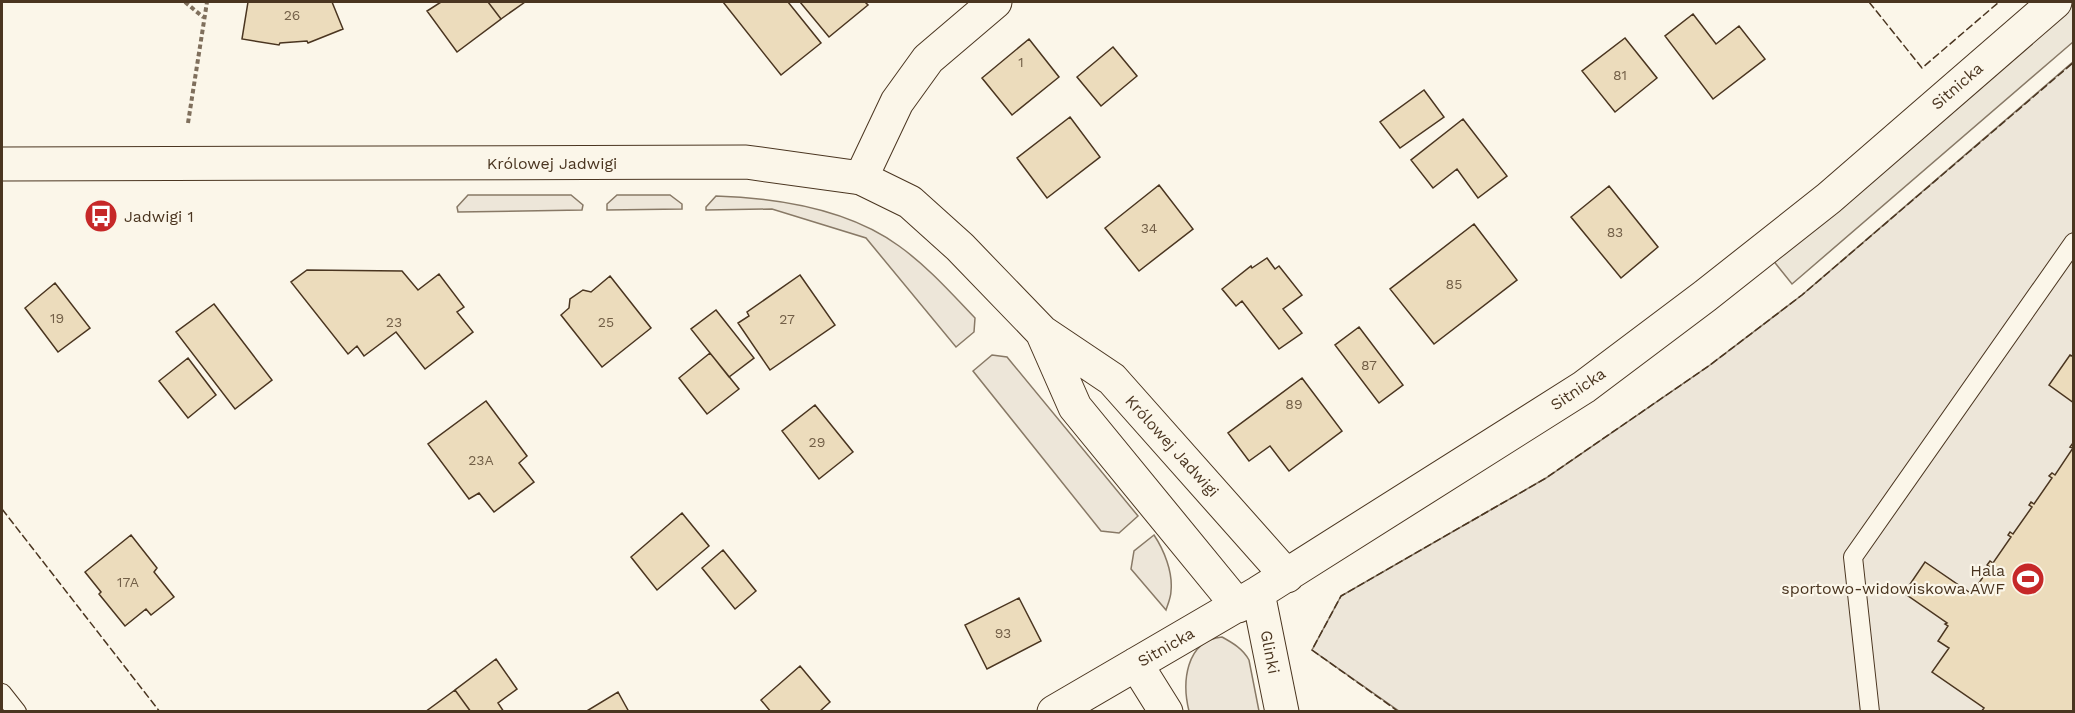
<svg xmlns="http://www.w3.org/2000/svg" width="2075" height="713" viewBox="0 0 2075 713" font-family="'Work Sans',sans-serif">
<rect width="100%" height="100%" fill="#fbf6e9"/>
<path fill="#ede6d9" stroke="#887966" stroke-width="1.5" d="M2073,62V711H1399L1312,650L1341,596L1546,478L1710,365L1802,295Z
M468,195H571L583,205L582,210L458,212L457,207Z
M617,195H670L682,204V209L607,210V204Z
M716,196C777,198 848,209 899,246C927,266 951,293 975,318L974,332L956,347L866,238L772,209L706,210V207Z
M992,355L1007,357L1138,516L1119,533L1101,531L973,371Z
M1154,535C1164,550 1173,572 1171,591C1171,597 1168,604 1166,610L1131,569L1134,551Z
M1222,637C1233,643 1243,649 1249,660L1259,711H1189C1182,683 1185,641 1222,637Z"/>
<path fill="#ede7d9" stroke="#887966" stroke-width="1.5" d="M2054,2H2073V42L1792,284L1764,249Z"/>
<path fill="#ecdcbc" stroke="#4a3520" stroke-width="1.5" d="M248,2H332L343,29L308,43L307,41L280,43L279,45L242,39Z
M441,2H488L501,19L457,52L427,11Z
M488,2H525L501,19Z
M723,2H788L821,43L781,75Z
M800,2H865L868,5L829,37Z
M1693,14L1716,44L1739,26L1765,59L1713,99L1665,36Z
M1625,38L1657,78L1615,112L1582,71Z
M1029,39L1059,77L1012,115L982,78Z
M1113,47L1137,76L1101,106L1077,77Z
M1424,90L1444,117L1400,148L1380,122Z
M1070,117L1100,157L1047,198L1017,158Z
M1463,119L1507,176L1478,198L1457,169L1433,188L1411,160Z
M1159,185L1193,229L1139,271L1105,228Z
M1609,186L1658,247L1621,278L1571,217Z
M1474,224L1517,280L1434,344L1390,289Z
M1267,258L1275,269L1279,266L1302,295L1283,309L1302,333L1279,349L1242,301L1236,306L1222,289L1251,266L1252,268Z
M307,270L402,271L418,290L439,274L464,307L457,312L473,332L425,369L396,332L364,356L357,346L348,354L291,282Z
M800,275L835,325L770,370L738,323L749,316L747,312Z
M610,276L651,328L602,367L561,315L569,308L570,299L583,290L591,292Z
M55,283L90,328L58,352L25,308Z
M214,304L272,380L235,409L176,332Z
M716,310L754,358L729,377L691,329Z
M1359,327L1403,385L1379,403L1335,345Z
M710,353L739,389L707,414L679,378Z
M2070,355L2074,357V403L2049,385Z
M188,358L216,395L188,418L159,381Z
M1302,378L1342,431L1289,471L1270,446L1249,461L1228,433Z
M486,401L527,456L519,463L534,482L494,512L479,493L469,499L428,444Z
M815,405L853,452L819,479L782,431Z
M2073,443L2074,444V712H1981L1984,708L1932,672L1949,648L1938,641L1948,626L1945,624L1947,623L1904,593L1925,562L1969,592L1972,593L1990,567L1987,565L1990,561L1993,563L2011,537L2008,535L2010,532L2013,534L2032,507L2029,505L2031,502L2034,504L2052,478L2049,476L2052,473L2055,475L2073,448L2070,447Z
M682,513L709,546L657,590L631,557Z
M131,535L157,568L154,572L174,597L151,615L146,609L125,626L99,594L101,592L85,572Z
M723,550L756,591L735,609L702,568Z
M1019,598L1041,641L987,669L965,625Z
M496,659L517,689L498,703L504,712H471L455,690Z
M800,666L830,702L819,712H771L761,700Z
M455,690L471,712H425Z
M618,692L629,712H585Z"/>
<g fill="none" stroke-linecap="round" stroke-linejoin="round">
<g stroke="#4a3520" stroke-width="20">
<path id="lane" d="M2,693L17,712
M1870,712L1853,557L2074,242"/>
</g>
<g stroke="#4a3520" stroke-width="35">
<path id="street" d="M861,178L897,102L928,59L995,2"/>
</g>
<g stroke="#4a3520" stroke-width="35">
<path id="secondary" d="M2,164L746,162L861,178L910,202L960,247L1042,332L1112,379L1287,576
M1042,332L1075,407L1238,606
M1258,593L1282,712
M1136,664L1166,712
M1054,712L1258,593L1584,387L1705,296L1829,198L2055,2"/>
</g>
<path stroke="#7f6f5c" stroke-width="4" stroke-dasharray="4.5 3" stroke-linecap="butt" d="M185,2L203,17
M188,123L207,2"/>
<use href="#lane" stroke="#fbf6e9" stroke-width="18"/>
<use href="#street" stroke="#fbf6e9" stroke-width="33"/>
<use href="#secondary" stroke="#fbf6e9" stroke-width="33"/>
<path stroke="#4a3520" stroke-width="1.5" stroke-dasharray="8 3" stroke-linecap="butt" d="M1869,2L1922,68L1999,2
M2,509L160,712
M1399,712L1312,650L1341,596L1546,478L1710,365L1802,295L2074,62"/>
</g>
<defs>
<g id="bus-disc" transform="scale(1.725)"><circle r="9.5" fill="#c62828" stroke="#fbf6e9"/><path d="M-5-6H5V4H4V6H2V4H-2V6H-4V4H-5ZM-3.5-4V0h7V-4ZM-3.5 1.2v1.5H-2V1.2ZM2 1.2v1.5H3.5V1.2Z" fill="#fff"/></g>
<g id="stadium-disc" transform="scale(1.725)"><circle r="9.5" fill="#c62828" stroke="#fbf6e9"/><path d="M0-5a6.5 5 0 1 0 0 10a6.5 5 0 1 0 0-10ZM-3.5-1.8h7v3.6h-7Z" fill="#fff"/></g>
</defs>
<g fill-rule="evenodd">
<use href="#bus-disc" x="101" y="216"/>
<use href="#stadium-disc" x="2028" y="579"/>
</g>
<g text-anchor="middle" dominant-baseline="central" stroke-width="4.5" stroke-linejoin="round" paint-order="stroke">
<g font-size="14" fill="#725f47">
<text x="292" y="15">26</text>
<text x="1021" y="62">1</text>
<text x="1620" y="75">81</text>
<text x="1149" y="228">34</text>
<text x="1615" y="232">83</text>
<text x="1454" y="284">85</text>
<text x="57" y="318">19</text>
<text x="787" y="319">27</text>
<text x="394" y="322">23</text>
<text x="606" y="322">25</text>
<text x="1369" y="365">87</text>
<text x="1294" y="404">89</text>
<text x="817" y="442">29</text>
<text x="481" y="460">23A</text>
<text x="128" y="582">17A</text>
<text x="1003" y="633">93</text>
</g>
<g font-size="16" fill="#4a3520" stroke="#fbf6e9">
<text transform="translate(1957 86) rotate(-41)">Sitnicka</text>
<text x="552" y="163">Królowej Jadwigi</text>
<text transform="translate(1578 389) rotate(-34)">Sitnicka</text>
<text transform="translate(1172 446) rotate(48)">Królowej Jadwigi</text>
<text transform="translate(1166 647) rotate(-30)">Sitnicka</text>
<text transform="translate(1270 652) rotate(79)">Glinki</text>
</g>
<g font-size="16" fill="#4a3520" stroke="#fbf6e9" text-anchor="start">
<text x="124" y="216">Jadwigi 1</text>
<text x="2005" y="570" text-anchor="end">Hala<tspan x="2005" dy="18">sportowo-widowiskowa AWF</tspan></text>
</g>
</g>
<rect width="2075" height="713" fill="none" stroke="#4a3520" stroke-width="6"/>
</svg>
